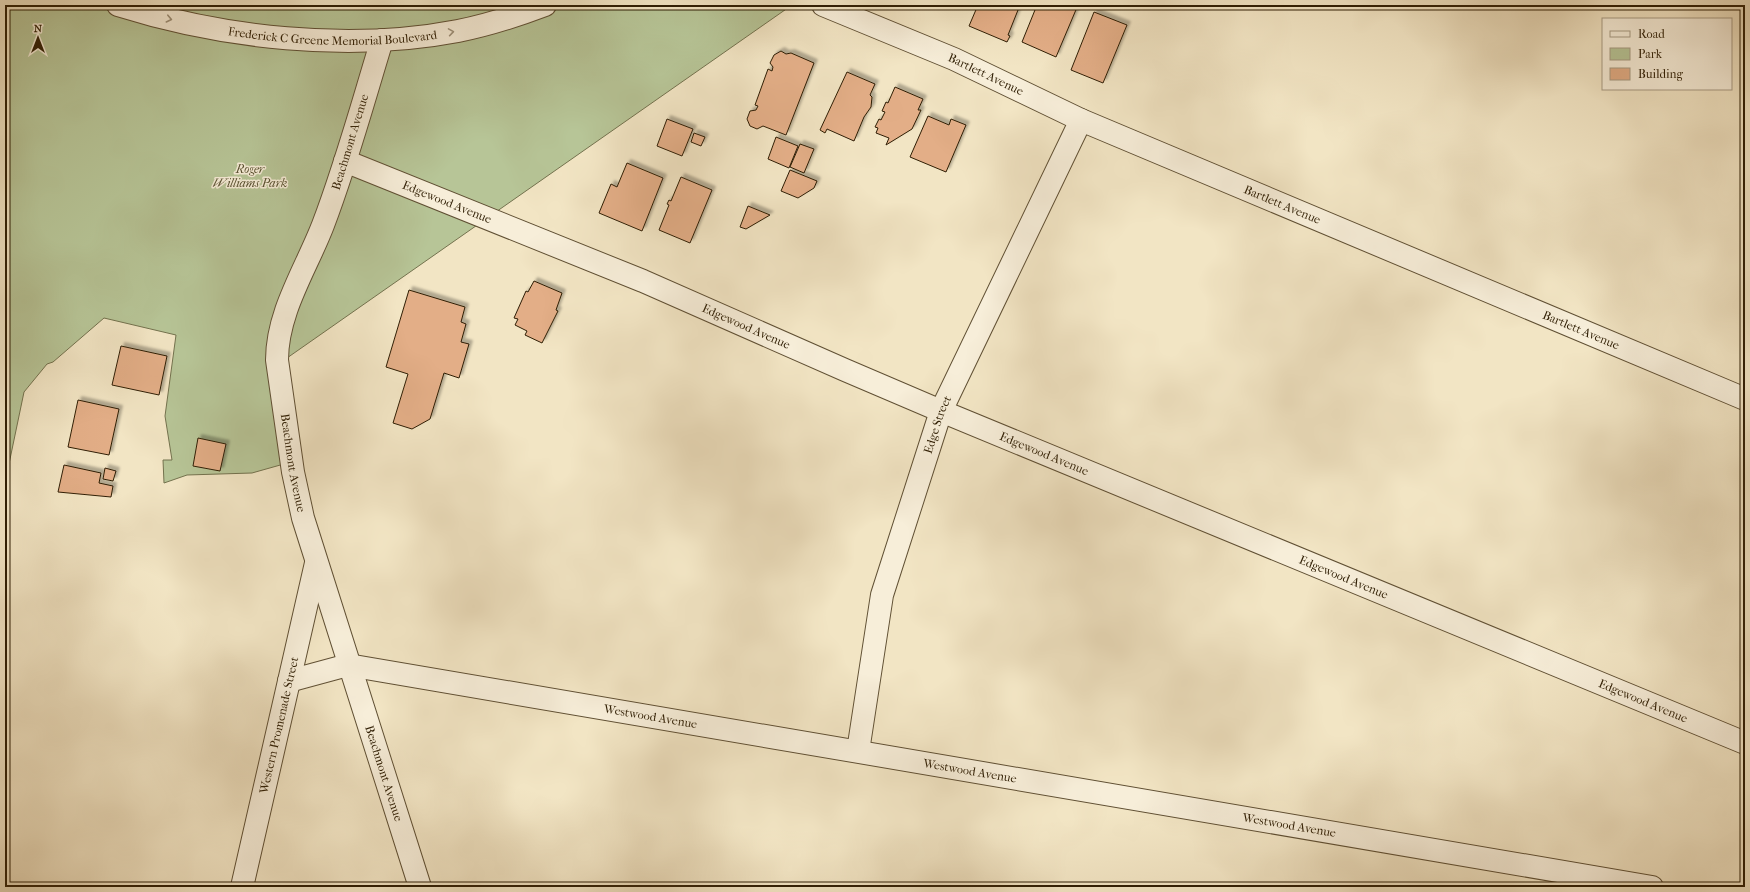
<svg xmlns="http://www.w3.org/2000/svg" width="1750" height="892" viewBox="0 0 1750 892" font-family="'IM FELL French Canon',serif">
<defs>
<filter id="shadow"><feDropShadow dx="3.5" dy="-3.5" stdDeviation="1" flood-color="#0004"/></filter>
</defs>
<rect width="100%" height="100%" fill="#f2e5c4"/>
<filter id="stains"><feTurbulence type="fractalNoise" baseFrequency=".005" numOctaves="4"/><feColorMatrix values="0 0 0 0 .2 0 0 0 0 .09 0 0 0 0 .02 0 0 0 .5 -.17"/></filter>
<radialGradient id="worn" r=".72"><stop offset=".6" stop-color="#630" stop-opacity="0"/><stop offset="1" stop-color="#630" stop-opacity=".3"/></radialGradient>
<path fill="#b7c597" stroke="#73724e" d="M5,5H792L287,358L291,462L252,473L187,475L164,483L163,460H172L165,416L176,335L104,318L53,362L47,364L24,392L5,483Z"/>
<path fill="#e3ae87" stroke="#2f1e04" filter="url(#shadow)" d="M978,5H1020L1008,35L1010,36L1007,42L969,26Z
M1037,5H1078L1056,57L1022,42Z
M1094,12L1127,25L1103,83L1071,70Z
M781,51L786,54L791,53L814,63L786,135L763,126L757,129L750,126L747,119L750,111L756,110L758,106L755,105L768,69L772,71L773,67L770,63L774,55Z
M847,72L875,84L870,95L872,97L871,107L864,117L854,141L827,129L825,133L820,130Z
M895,87L923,99L918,110H921L912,129L886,145L889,138L876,133L878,128L875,127L879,119L881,120L885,112L882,111L886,102L888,103Z
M928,116L949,125L951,119L966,125L946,172L910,157Z
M667,119L693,129L682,156L657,146Z
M694,133L705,137L701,146L691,142Z
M776,137L798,146L789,168L768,159Z
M800,144L814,149L804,173L790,167Z
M627,163L663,178L642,231L599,213L611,184L617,187Z
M790,170L817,181L814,188L798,198L781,191Z
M681,177L712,190L690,243L659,230L669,205L667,204L669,200L671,201Z
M748,206L770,215L746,229L740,227Z
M534,281L562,293L556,310L558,311L542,343L525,335L527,331L515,325L518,319L514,318L526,291L528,292Z
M409,290L465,307L461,322L466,324L461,342L469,344L459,378L444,373L430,419L412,429L393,423L408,374L386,367Z
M121,346L167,356L159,395L112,385Z
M78,400L119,409L109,455L68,447Z
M198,438L226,444L220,471L193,466Z
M64,465L101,473L99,483L113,486L111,497L58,492Z
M105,468L116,471L113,481L103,479Z"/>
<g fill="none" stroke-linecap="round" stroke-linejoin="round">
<g stroke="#605034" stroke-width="24">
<g id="street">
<path id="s1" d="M118,5C223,38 349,52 458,31C488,25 516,16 545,5"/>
<path id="s2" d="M823,5L954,59L1081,120L1745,399"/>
<path id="s3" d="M382,40C363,102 346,165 323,225C306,269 277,312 277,360L293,472L303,518L420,887"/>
<path id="s4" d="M345,161L643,281L845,370L941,411L1745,743"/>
<path id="s5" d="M289,681L348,665L1652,887"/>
<path id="s6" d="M858,751L882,595L941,411L1081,120"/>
<path id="s7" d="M242,887L316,563"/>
</g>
</g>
<use href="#street" stroke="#f7eed9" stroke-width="22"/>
</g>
<defs><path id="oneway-chevron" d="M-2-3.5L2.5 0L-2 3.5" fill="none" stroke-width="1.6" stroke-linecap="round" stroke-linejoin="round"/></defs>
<g stroke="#9d9079">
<use href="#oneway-chevron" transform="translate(169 19) rotate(13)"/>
<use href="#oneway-chevron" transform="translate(451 32) rotate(-9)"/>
</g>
<g text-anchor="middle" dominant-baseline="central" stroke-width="3" stroke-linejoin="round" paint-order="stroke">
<g font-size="12" fill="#2f1e04" stroke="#f7eed9">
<text stroke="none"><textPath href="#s1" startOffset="218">Frederick C Greene Memorial Boulevard</textPath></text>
<text stroke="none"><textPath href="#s2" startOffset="177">Bartlett Avenue</textPath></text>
<text transform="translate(350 142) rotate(-73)">Beachmont Avenue</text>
<text stroke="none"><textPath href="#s4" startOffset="110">Edgewood Avenue</textPath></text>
<text stroke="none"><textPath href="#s2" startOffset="501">Bartlett Avenue</textPath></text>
<text stroke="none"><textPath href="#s4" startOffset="434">Edgewood Avenue</textPath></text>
<text stroke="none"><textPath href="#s2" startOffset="825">Bartlett Avenue</textPath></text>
<text stroke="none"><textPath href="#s6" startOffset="337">Edge Street</textPath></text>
<text stroke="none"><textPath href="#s4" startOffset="758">Edgewood Avenue</textPath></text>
<text stroke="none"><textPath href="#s3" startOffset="442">Beachmont Avenue</textPath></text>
<text stroke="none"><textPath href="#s4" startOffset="1082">Edgewood Avenue</textPath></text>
<text stroke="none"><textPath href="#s4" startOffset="1406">Edgewood Avenue</textPath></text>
<text stroke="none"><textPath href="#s5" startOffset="368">Westwood Avenue</textPath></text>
<text stroke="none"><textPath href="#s7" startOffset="166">Western Promenade Street</textPath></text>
<text stroke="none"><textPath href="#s5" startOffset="692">Westwood Avenue</textPath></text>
<text stroke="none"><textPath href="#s3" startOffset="766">Beachmont Avenue</textPath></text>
<text stroke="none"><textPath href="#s5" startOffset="1016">Westwood Avenue</textPath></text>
</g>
<g font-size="12" font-style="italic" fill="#585030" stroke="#f7eed9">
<text x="250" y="169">Roger<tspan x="250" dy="14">Williams Park</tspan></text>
</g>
</g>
<rect width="1750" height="892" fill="none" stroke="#f2e5c4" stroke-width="20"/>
<rect x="6" y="6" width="1738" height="880" fill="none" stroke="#2f1e04" stroke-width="2"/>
<rect x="10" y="10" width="1730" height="872" fill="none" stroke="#2f1e04"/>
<rect x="1602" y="18" width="130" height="72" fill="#f7eed9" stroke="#a79b84"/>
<rect x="1610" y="31" width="20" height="6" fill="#f7eed9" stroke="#a79b84"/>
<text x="1638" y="38" font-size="12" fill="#2f1e04">Road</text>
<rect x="1610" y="48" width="20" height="12" fill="#b7c597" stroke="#a79b84"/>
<text x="1638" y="58" font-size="12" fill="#2f1e04">Park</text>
<rect x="1610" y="68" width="20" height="12" fill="#e3ae87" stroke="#a79b84"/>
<text x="1638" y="78" font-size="12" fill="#2f1e04">Building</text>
<g transform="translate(38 38)" stroke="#f7eed9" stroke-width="3" paint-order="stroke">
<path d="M0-3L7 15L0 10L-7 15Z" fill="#2f1e04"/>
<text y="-6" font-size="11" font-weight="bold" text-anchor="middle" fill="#2f1e04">N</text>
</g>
<rect width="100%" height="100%" filter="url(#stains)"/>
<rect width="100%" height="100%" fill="url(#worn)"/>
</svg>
